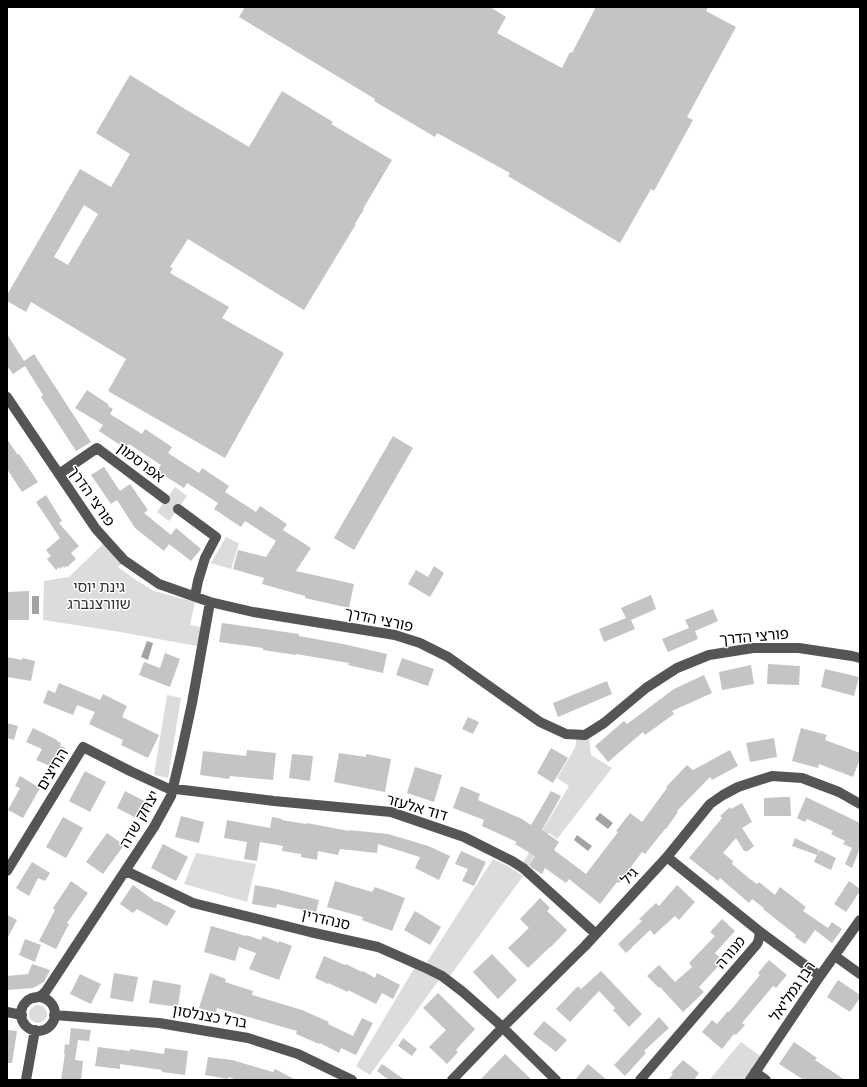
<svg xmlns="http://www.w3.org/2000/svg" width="867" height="1087" viewBox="0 0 867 1087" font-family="'Titillium Web','Noto Sans Hebrew',sans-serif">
<rect width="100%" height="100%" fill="#fff"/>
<path fill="#dcdcdc" d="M175,487L187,496L169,521L157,512Z
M226,537L239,543L231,569L211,563Z
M105,542L124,561L118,567L136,580L154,591L195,602L190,625L201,627L197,646L114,631L43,620L44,581L69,577Z
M167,695L181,698L168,778L154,775Z
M589,734L591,755L612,768L557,839L549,833L528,866L523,863L569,786L557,778L575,748L577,735Z
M196,853L256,864L247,902L184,884Z
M493,859L508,866L523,876L447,980L441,977L370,1075L356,1066L415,967L422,969L429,959Z
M29 1014a9 9 0 1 1 18 0a9 9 0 1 1-18 0Z
M741,1042L763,1058L746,1080H709Z"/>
<path fill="#a3a3a3" d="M32,596H39V614H32Z
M147,641L153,643L148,660L141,657Z
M600,813L613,823L608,829L595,819Z
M577,835L592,846L588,851L574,840Z"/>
<path fill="#c4c4c4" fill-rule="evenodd" d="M245,7H490L506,17L497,33L562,68L570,52L572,53L596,7H708L706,11L736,27L687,117L693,120L654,191L651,189L620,243L508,176L510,173L437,133L435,137L374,101L375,99L239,17Z
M130,75L185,109L249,147L282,91L333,122L331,124L392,160L363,209H364L355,224H356L304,310L188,239L170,267L173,268L170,273L229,307L222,318L284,353L225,458L108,391L126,359L31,302L26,312L7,301V295L80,169L111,187L130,154L96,133ZM84,205L98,214L68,265L54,257Z
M7,334L24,361L34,354L91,442L76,451L41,397L43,395L25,366L13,374L7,366Z
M87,390L108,404V406L113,409L110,414L142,434L145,429L172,447L168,453L199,473L202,468L229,486L225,492L256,512L260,506L287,524L283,530L311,548L296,571L354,584L349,608L305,598V596L262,584L264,578L233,569L238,550L266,557L276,541L245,521L241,527L214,509L218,503L187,483L184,488L157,471L161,465L129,444L126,449L99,431L103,425L75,408Z
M393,436L413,448L354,550L334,538Z
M7,439L17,454H19L38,482L22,492L7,469Z
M104,467L120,491L130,484L148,510L144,513L171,535L176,528L201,549L191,561L169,544L164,551L135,528L117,500L111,504L91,475Z
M46,495L62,521L59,523L79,546L71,553L76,559L67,567L66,566L64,568L63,566L60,569L59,567L56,570L47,559L51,556L46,550L60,538L36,502Z
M434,566L444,573L430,597L408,584L416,570L428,577Z
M29,591V620H8V592Z
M651,595L656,609L631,620L635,629L604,642L599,629L626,618L621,608Z
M713,609L718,621L695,631L698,639L668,652L662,639L689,628L685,620Z
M222,623L299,634V636L343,644L387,654L383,673L348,665L349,663L296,654V655L263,650V648L219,642Z
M165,653L180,659L170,687L139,675L144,662L160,668Z
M7,657L22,660V658L35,661L31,681L7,677Z
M402,658L434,669L428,686L396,675Z
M768,664L800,666L799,685L767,684Z
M751,665L754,684L722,690L719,672Z
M825,669L859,677L854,696L821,687Z
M704,675L712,693L672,711L674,714L645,735L643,732L608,762L595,746L624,721L627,724L674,689Z
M607,681L612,694L558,717L553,703Z
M59,683L100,700L103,694L127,706L122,717L159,735L148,758L121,745L123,740L89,724L95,712L77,705L73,715L43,703L48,690L55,693Z
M468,717L479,722L473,734L462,729Z
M7,723L18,726L14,740L7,738Z
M33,728L57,740V741L61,743L60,746L65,748L60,758L57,757L52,767L36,760L42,749L26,742Z
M801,728L827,735L825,740L860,753V759L853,777L819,764L818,768L792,761Z
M774,738L777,757L750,762L746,743Z
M551,748L568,758L553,783L537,773Z
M247,750L276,753L273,780L230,776L229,779L200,775L203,751L246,756Z
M730,750L738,766L712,780L710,777L677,811L678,812L666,829H665L645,854L642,852L619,883L617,882L600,904L569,879L566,883L545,868L542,874L532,868L529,865L535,856L515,844L517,842L482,826L484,820L453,808L461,786L480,794L478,800L522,819L531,825L551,791L561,796L542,830L559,842L554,850L586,874L618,832L616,831L630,813L642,822L667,788L666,787L687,765L693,770Z
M339,753L366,757V754L391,759L385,792L334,782Z
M292,754L313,756L310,781L289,778Z
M415,767L442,775L434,802L407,793Z
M85,771L106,782L90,812L69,801Z
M20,776L40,788L23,818L8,810L20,788L15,786Z
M125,791L150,804L142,821L117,808Z
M783,797H790L791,816H764V798Z
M806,797L860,823V852L859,851L852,868L845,864L852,848L843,844L845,841L831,834L833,831L807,819L805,822L797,818Z
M742,803L752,822L742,828L754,846L748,851H744L736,838L723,853L733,861L732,864L750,879L757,884L759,882L775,895L780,887L806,907L803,911L828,928L832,922L842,929L832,943L815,930L805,944L795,937L796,935L763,909L764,908L752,899L749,903L720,878L718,881L689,858L722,818L720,816L730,807L731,809Z
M181,816L204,822L199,843L175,837Z
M63,817L83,828L66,858L46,847Z
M272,817L282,819V820L306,824L307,823L349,831V830L388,834L425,845H426L450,856L439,880L415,868L420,857L378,844L377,853L340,849L338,855L318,851L317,860L301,857V854L282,851L283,846L260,842L257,861L244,859L247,842L224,838L227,820L270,828Z
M107,833L124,845L103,874L86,862Z
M795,838L819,850L818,855L820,850L836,858L831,870L814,862L817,855L792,846Z
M163,844L188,857L176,881L151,868Z
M461,851L486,862L474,886L462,881L468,869L455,864Z
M32,862L50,873L45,881L38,878L29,896L16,888Z
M71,881L88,893L67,923L69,924L56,949L39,941L55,910L53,908Z
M335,881L372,892L375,887L405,898L392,931L362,920L363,917L327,907Z
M849,881L860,889V891L846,912L834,904Z
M133,885L156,902L157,901L176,911L167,926L137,909L133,913L120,904Z
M255,885L276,889L319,900L316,913L277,904L276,908L252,904Z
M677,885L695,902L679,920L675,916L654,935L650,930L626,953L618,944L642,921L639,919L656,903L659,906Z
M540,898L550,908L547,911L567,930L551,947H550L528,968L508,948L529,928L520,919Z
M415,911L441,927L430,945L404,930Z
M7,915L17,920L7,939Z
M722,919L735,931L715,953L723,961L699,987L704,992L683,1012L660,987L659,988L647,976L659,965L675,982L692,967L689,963L715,936L710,932Z
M211,926L246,936V935L261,940L263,936L279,943V941L292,946L279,980L249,969L256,953L239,947L235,961L204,952Z
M25,939L41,945L35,962L19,955Z
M492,954L517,980L498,999L473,972Z
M324,956L345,965L346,964L362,972L363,971L375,978L377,973L400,985L393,999L382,993L376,1004L348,990V992L328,983V984L315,978Z
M769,960L787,975L776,988L773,986L742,1023L745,1025L736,1035L734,1034L722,1049L702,1032L712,1020L717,1024L728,1011L729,1012L760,975L758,973Z
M32,964L50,970L44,982L33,988L7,990V976L28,974Z
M601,971L642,1014L629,1027L613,1010L615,1008L599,991L570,1022L556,1009L578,986L581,989Z
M114,973L138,977L133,1002L110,998Z
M210,973L226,979L225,982L253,991L252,995L302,1010L329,1022L328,1024L353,1036L362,1018L373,1023L356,1055L341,1048L339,1053L320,1043L319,1044L296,1034L297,1031L217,1008L216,1013L199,1008Z
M80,974L101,984L91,1004L70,994Z
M153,980L181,985L178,1007L149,1003Z
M838,980L860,995V998L850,1012L827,997Z
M438,993L475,1029L456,1050L458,1052L447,1064L429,1047L446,1030L423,1008Z
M659,1017L669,1028L644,1051L646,1053L625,1076L614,1065Z
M544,1021L567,1040L556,1052L533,1034Z
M71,1028L91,1030L89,1041L78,1040L75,1060L83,1061L81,1080H61L65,1054H64L65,1044L69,1045Z
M7,1030L17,1031L12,1063H7Z
M403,1038L417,1049L412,1056L398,1046Z
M794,1042L817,1058L815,1060L845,1080H804L779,1064Z
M98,1047L130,1051V1049L164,1054L165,1048L188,1051L185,1075L162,1072V1070L120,1064V1069L95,1066Z
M505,1054L532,1080H480Z
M208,1057L232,1060L273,1072L275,1069L296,1080H237L229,1077L228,1079L205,1075Z
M683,1060L699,1073L694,1080H668L673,1074L671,1073Z
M382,1064L405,1080H389L377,1071Z
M588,1064L607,1080H575Z"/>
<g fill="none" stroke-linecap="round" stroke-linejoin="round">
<path stroke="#555" stroke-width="10" d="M7,397L96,529L124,560L159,584L210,602L253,612L395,635L420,643L448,657L540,722L566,734L585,735L604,723L646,688L677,668L709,655L753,648H799L852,656L860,658
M59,474L97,448L165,499
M178,509L216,537L205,558L198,581L195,596
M7,871L83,747L130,771L167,788L274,801L391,812L464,837L512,861L523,868L596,934
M126,871L193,903L310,932L378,947L428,969L442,976L463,992L497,1022L556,1080
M759,931L820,976
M835,956L860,974
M21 1014a17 17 0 1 1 34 0a17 17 0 1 1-34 0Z
M35,998L42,995L46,991L154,827L171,796L181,754L192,703L210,602
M7,1012L22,1015
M54,1015L159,1023L248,1038L298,1054L352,1080
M755,1072L766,1080
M26,1080L35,1030
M452,1080L502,1028L585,946L667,857L710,804L723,795L738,787L772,776L802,778L839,792L860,804
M640,1080L757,944C760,939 760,936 759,931L667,857
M750,1080L820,976L860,920"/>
</g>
<g text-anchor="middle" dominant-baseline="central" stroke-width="3" stroke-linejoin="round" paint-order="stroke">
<g font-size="15" fill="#000" stroke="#fff">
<text transform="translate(141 462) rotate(37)">אפרסמון</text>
<text transform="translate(92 496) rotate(55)">פורצי הדרך</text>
<text transform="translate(379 619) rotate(12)">פורצי הדרך</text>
<text transform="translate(754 636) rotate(-5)">פורצי הדרך</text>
<text transform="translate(52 769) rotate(-59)">החיצים</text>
<text transform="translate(417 807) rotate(16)">דוד אלעזר</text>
<text transform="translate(139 819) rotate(-60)">יצחק שדה</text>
<text transform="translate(629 876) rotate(-47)">גיל</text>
<text transform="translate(326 919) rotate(13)">סנהדרין</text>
<text transform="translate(730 952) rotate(-50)">מנורה</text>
<text transform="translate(792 991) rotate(-56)">רבן גמליאל</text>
<text transform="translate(210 1016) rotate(10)">ברל כצנלסון</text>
</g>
<g font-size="15" fill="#333" stroke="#fff">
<text x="99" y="586">גינת יוסי<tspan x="99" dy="17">שוורצנברג</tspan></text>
</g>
</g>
<rect width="867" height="1087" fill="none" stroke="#000000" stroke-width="16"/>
</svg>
